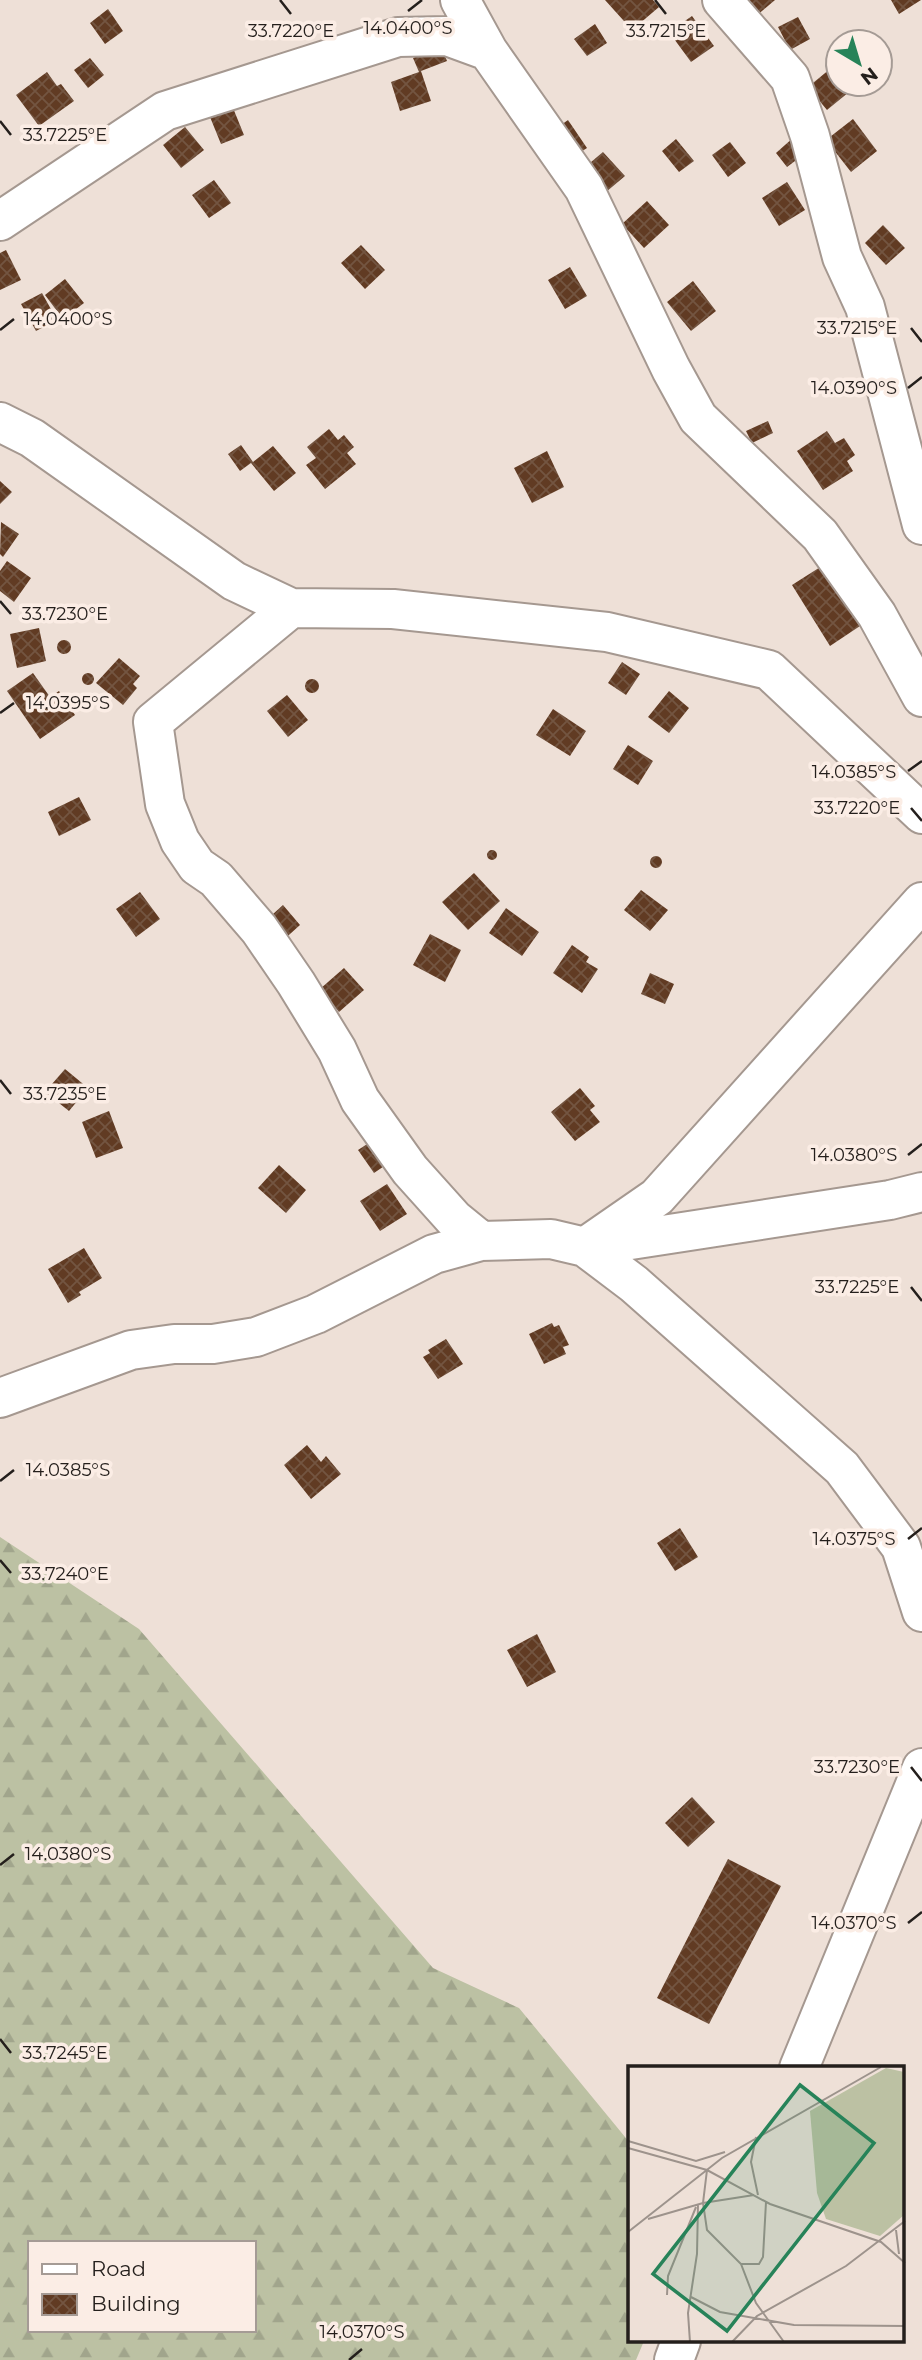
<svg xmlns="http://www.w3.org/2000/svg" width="922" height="2360" viewBox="0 0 922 2360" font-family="Montserrat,sans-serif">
<defs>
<pattern id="forest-firs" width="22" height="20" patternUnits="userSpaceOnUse" patternTransform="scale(1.75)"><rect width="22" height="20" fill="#bcc1a3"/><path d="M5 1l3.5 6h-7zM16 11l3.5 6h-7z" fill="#a1a58c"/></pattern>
<pattern id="building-cross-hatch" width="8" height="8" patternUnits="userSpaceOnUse" patternTransform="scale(1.75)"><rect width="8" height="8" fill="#613b23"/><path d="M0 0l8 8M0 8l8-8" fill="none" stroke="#735541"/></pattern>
</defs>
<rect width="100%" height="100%" fill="#eee0d7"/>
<path fill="url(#forest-firs)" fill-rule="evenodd" d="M0,1537L139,1629L433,1968L519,2008L630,2143V2341H644L636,2360H0ZM30,2243H254V2330H30Z"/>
<path fill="url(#building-cross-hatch)" d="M605,0H653L659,7L632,30Z
M740,0H775L755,17Z
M891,0H921L899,14Z
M108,9L123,31L105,44L90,23Z
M692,16L714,46L691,62L669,32Z
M798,17L810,39L790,50L778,27Z
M595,24L607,43L587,56L574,39Z
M441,46L447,61L421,71L431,101L400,111L391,82L419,72L413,58Z
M90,58L104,75L88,88L74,70Z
M830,69L838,79V84H842L849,92L827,110L808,87Z
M47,72L57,86L61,84L74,101L39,126L16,95Z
M233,108L244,135L221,144L210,117Z
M853,119L877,151L851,172L826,140Z
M568,120L587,148L567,161L548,134Z
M185,127L204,150L181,168L163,145Z
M794,137L807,152L787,167L776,153Z
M676,139L694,161L679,172L662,151Z
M730,142L746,163L728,177L712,155Z
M603,152L625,176L606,192L584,168Z
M214,180L231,203L209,218L192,195Z
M787,182L805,210L779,226L762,198Z
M647,201L669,225L644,248L622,224Z
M883,225L905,248L886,265L865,243Z
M361,245L385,270L365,289L341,263Z
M6,250L21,280L0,290V253Z
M570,267L587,296L565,309L548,280Z
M65,279L84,303L63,319L45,295Z
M693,281L716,311L691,331L667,302Z
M42,293L57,320L36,331L21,304Z
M768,421L773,433L752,443L746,431Z
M329,429L338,440L344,435L354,447L347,453L356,464L325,489L306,465L316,458L307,447Z
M827,431L835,443L844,438L855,455L847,461L853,471L823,490L797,451Z
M241,445L253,462L273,446L296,473L274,491L251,463L240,471L228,454Z
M547,451L564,487L532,503L514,468Z
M0,481L12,492L0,504Z
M1,522L19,534L3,557L0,554Z
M7,561L31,578L14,602L0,591V571Z
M825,564L863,624L830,646L792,585Z
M39,628L46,661L17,668L10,634Z
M57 647a7 7 0 1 1 14 0a7 7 0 1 1-14 0Z
M119,658L140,676L133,684L137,688L123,705L96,683Z
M622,662L640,674L626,695L608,683Z
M82 679a6 6 0 1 1 12 0a6 6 0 1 1-12 0Z
M33,673L50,697L59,691L75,715L40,739L7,691Z
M305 686a7 7 0 1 1 14 0a7 7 0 1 1-14 0Z
M669,691L689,708L669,733L648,717Z
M287,695L308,720L288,737L267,711Z
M553,709L586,731L570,756L536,735Z
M628,745L653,761L638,785L613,769Z
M79,797L91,820L59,836L48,812Z
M487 855a5 5 0 1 1 10 0a5 5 0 1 1-10 0Z
M650 862a6 6 0 1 1 12 0a6 6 0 1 1-12 0Z
M474,873L500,901L468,930L442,902Z
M641,890L668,910L650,931L624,910Z
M140,892L160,919L136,937L116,909Z
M283,905L300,925L280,943L262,924Z
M506,908L539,932L522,956L489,933Z
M430,934L461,950L445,982L413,965Z
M572,945L589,957L586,962L598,969L582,993L553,973Z
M344,968L364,990L339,1012L320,989Z
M650,973L674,984L665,1004L641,994Z
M65,1069L88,1088L69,1111L45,1092Z
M580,1088L595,1106L590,1110L600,1122L575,1141L551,1112Z
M109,1111L123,1148L96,1158L82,1122Z
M381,1135L396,1158L374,1173L358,1150Z
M279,1165L306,1190L286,1213L258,1188Z
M387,1184L407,1214L380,1231L360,1201Z
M84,1248L102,1278L79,1292L81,1295L68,1303L48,1269Z
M552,1323L554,1327L559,1325L569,1345L563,1347L566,1354L544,1364L529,1334Z
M446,1339L463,1364L438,1379L423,1357L430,1353L428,1350Z
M307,1445L321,1462L326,1456L341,1474L311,1499L284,1465Z
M680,1528L698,1557L675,1571L657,1543Z
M537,1634L556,1672L527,1687L507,1650Z
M692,1797L715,1822L688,1847L665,1823Z
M728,1859L781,1886L709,2024L657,1998Z"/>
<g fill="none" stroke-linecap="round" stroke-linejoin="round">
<g stroke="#a59890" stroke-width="42">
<path id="minor" d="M460,0L488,51L584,188L671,369L698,418L820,535L877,615L922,697
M722,0L790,78L810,136L842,257L865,307L922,525
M0,221L165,111L398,37L447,36L488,51
M0,422L32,438L234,581L291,608L393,609L607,632L769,670L922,814
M291,608L153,722L165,804L180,841L197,866L216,879L259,929L296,983L337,1050L360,1100L410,1170L454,1219L481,1241
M592,1242L657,1197L922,902
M585,1247L634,1284L842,1468L901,1547L922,1612
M0,1398L131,1350L174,1344H213L256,1337L316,1314L434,1254L481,1241L551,1239L585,1247L890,1200L922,1192
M799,2068L922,1768
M674,2360L681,2341"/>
</g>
<use href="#minor" stroke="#fff" stroke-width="38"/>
</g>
<path fill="none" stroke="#241f1c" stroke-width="2.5" d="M280,0L291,14M655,0L666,14M408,11L422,0M0,121L11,135M911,328L922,342M0,330L14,319M908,388L922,377M0,601L11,614M0,713L14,703M908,771L922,761M911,808L922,821M0,1080L11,1094M908,1155L922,1144M911,1287L922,1301M0,1481L14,1470M908,1539L922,1528M0,1560L11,1573M911,1767L922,1781M0,1865L14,1854M908,1923L922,1912M0,2039L11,2053M349,2360L362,2349"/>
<g transform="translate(628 2066)">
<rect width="276" height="276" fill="#eee0d7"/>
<path d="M258,2L276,6V149L252,170L198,153L189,127L182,45Z" fill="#bcc1a3"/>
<path fill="none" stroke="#9d938c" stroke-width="2" d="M128,71L123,96L130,129M0,75L68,95L97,86M0,82L79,104L142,138L253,176L277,197M79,104L75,137L79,164L113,198L128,237L156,276M20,153L75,137L126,129M268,164L271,188M0,166L94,92L253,1M113,198H131L135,191L138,136M39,229L40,210L68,141M63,231L92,246L166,259L277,260M62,276L60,247L69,188L70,138M104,276L129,250L218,200L277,155"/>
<path fill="#278359" fill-opacity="0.15" stroke="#278359" stroke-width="3.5" d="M172,19L246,77L99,265L25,208Z"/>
<rect width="276" height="276" fill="none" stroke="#241f1c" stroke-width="3.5"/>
</g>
<g font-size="18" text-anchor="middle" fill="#241f1c" stroke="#fbede5" stroke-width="7" stroke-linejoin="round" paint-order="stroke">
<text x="408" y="34">14.0400°S</text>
<text x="666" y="37">33.7215°E</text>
<text x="291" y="37">33.7220°E</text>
<text x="65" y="141">33.7225°E</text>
<text x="68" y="325">14.0400°S</text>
<text x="857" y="334">33.7215°E</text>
<text x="854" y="394">14.0390°S</text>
<text x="65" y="620">33.7230°E</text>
<text x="68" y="709">14.0395°S</text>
<text x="854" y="778">14.0385°S</text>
<text x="857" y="814">33.7220°E</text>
<text x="65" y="1100">33.7235°E</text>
<text x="854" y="1161">14.0380°S</text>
<text x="857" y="1293">33.7225°E</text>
<text x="68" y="1476">14.0385°S</text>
<text x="854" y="1545">14.0375°S</text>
<text x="65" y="1580">33.7240°E</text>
<text x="857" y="1773">33.7230°E</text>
<text x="68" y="1860">14.0380°S</text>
<text x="854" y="1929">14.0370°S</text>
<text x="65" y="2059">33.7245°E</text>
<text x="362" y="2338">14.0370°S</text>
</g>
<rect x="28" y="2241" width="228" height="91" fill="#fbede5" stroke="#a59b95" stroke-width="2"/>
<rect x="42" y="2264" width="35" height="10" fill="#ffffff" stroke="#a59b95" stroke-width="2"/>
<text x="91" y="2276" font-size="21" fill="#241f1c">Road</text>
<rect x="42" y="2294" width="35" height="21" fill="url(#building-cross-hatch)" stroke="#a59b95" stroke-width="2"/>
<text x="91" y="2311" font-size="21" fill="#241f1c">Building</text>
<g transform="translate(859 63) rotate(142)"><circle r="33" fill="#fbede5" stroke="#a59b95" stroke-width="2"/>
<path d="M0-5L12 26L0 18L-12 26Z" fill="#278359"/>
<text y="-10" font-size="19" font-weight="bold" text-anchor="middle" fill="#241f1c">N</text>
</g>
</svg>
